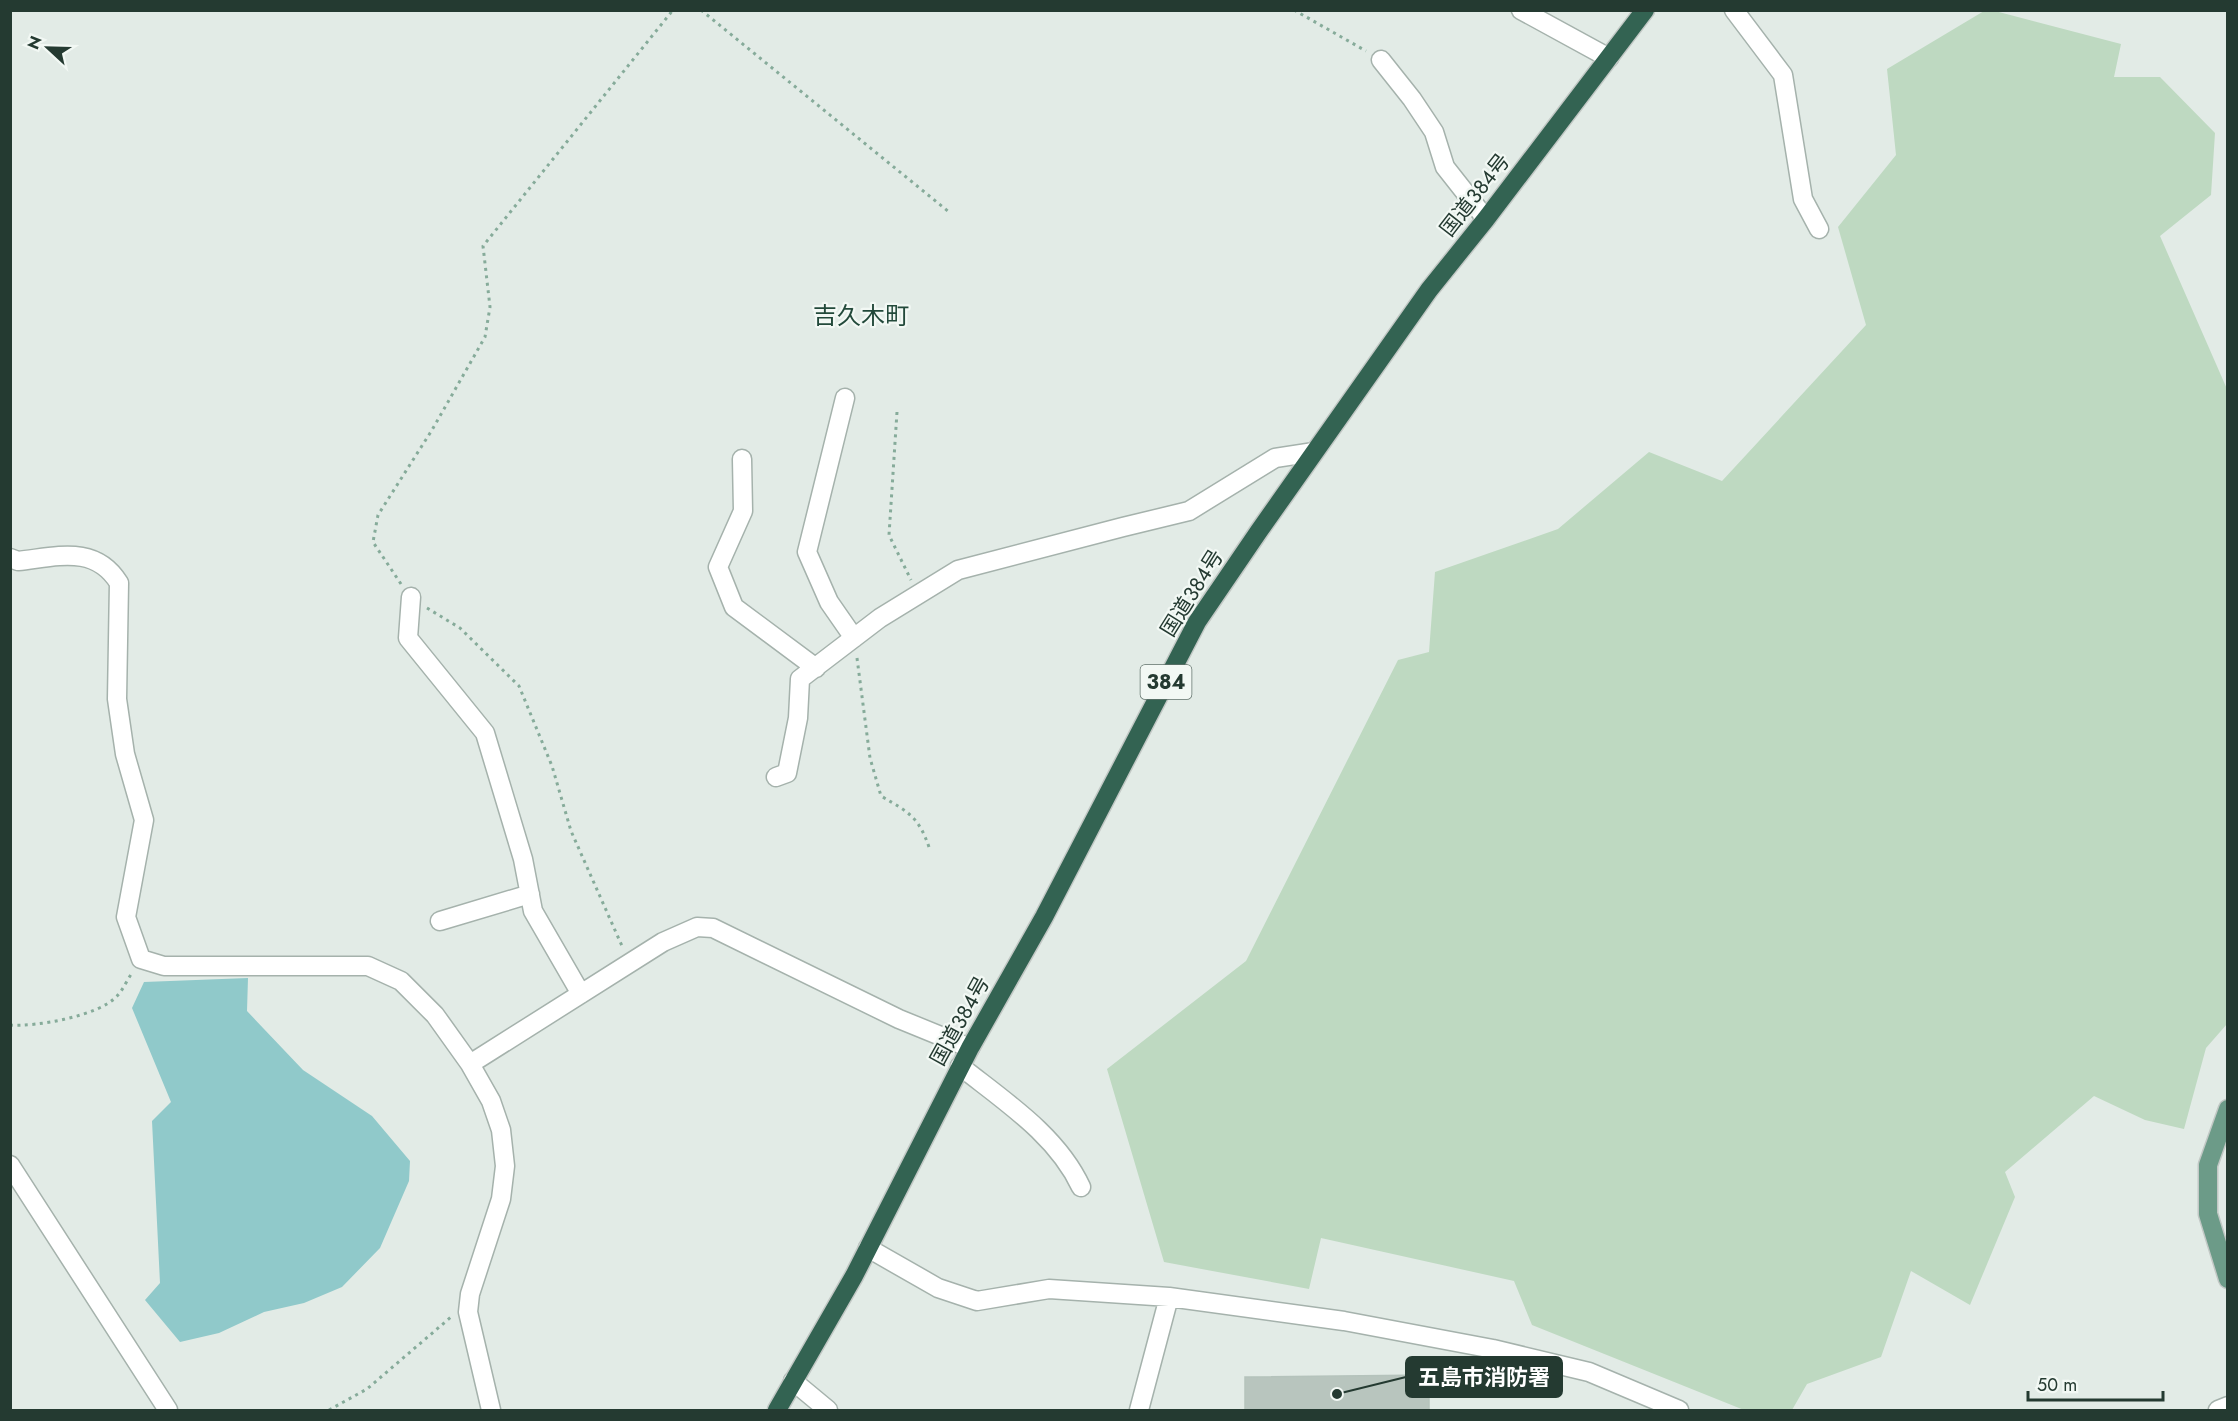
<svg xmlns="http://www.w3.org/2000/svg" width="2238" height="1421" viewBox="0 0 2238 1421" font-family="Jost,'Noto Sans JP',sans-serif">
<rect width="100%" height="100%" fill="#e2ebe6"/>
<path fill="#bed9c1" d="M1984,11H1995L2121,44L2114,77H2160L2215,133L2211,195L2160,236L2227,389V1024L2206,1048L2184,1129L2145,1120L2094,1096L2005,1172L2015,1197L1970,1305L1911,1271L1881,1357L1807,1384L1792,1410H1744L1532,1325L1514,1281L1321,1238L1309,1289L1164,1262L1107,1069L1246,961L1398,660L1429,652L1435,572L1558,529L1649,452L1722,481L1866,325L1838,227L1896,155L1887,69Z"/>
<path fill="#90c9ca" d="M248,978L247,1011L303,1070L372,1116L410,1161L409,1181L380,1248L342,1287L304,1303L264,1312L219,1333L180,1342L145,1300L160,1283L152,1121L171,1102L132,1008L144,982Z"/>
<path fill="#b8c5be" stroke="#b5c3bc" stroke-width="1.5" d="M1429,1375V1410H1245V1377Z"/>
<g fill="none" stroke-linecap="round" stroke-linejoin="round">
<g stroke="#a5b2ac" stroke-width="21">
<path id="minor" d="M1521,10L1609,58
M1734,10L1783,75L1803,199L1819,229
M1381,60L1412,99L1434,132L1445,167L1486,219
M845,398L807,552L829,602L854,638
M742,459L743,511L718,567L734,607L816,668
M10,558L18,561C56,557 95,544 119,583L117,699L125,754L144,820L126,917L141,959L164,966H368L401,981L435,1015L470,1064L491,1101L501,1130L505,1166L501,1199L470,1294L468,1312L491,1410
M411,597L408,638L485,733L523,859L533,911L581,994
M776,777L787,773L798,718L800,679L880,618L958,570L1123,527L1189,511L1275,458L1314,452
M440,921L530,894
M470,1064L663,942L697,927L713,928L899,1019L970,1048
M960,1066C1004,1101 1057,1135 1081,1187
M10,1165L168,1410
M868,1248L938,1288L977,1301L1049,1289L1169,1297L1344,1321L1493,1349L1589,1372L1679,1410
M793,1381L828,1410
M1139,1410L1169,1297
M2218,1410L2228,1406"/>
</g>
<g stroke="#c2c8c5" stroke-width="21">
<path id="major" d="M2228,1109L2208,1165V1214L2228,1279"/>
</g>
<g stroke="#c2c8c5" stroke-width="21">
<path id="highway" d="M777,1410L854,1276L970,1048L1044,917L1197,622L1259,531L1429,290L1486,219L1645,10"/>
</g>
<path stroke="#86ab9a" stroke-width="3" stroke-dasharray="3 4.5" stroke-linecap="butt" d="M701,10L949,212
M1294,10L1366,51
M897,412L889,535L911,580
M401,584L373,542L378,515L432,430L485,337L490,307L483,246L673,10
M427,608L460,628L519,686L552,766L571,831L622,946
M857,658L870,758L881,796C910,813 919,817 930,850
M10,1025C36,1027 99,1016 117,996C123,990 127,980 132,973
M329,1410L367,1389L451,1317"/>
<use href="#minor" stroke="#fff" stroke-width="18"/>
<use href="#major" stroke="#6c9b88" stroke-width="18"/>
<use href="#highway" stroke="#336352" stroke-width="18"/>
</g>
<g text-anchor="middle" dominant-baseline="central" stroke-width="4.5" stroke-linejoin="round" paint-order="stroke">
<rect fill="#f2f8f4" stroke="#62736c" stroke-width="1.5" x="1140.5" y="665" width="51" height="34" rx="4.5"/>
<g font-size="20" font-weight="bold" fill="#243a31">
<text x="1166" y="682">384</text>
</g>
<g font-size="21" fill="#243a31" stroke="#f2f8f4">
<text transform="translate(1475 195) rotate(-52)">国道384号</text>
<text transform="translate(1192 593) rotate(-58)">国道384号</text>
<text transform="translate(960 1021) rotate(-61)">国道384号</text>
</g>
<g font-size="24" fill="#22493a" stroke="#f2f8f4">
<text x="861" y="315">吉久木町</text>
</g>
</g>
<path fill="none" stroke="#243a31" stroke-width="2" d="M1337 1394L1406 1377"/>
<circle fill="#243a31" stroke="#f2f8f4" stroke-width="2" cx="1337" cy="1394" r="6"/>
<rect fill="#243a31" stroke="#243a31" stroke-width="2" x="1406" y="1357" width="156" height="40" rx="6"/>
<g font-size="22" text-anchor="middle" font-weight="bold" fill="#fff">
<text x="1484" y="1385">五島市消防署</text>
</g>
<rect width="2238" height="1421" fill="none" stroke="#243a31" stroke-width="24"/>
<g transform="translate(48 48) rotate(292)" stroke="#f2f8f4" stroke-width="4.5" paint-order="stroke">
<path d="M0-4.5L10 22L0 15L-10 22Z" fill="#243a31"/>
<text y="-9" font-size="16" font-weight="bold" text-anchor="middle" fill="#243a31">N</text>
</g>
<path d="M2028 1391v9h135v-9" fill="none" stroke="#243a31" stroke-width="3"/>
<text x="2037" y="1391" font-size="18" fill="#243a31" stroke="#f2f8f4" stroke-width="4.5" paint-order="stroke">50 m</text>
</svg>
